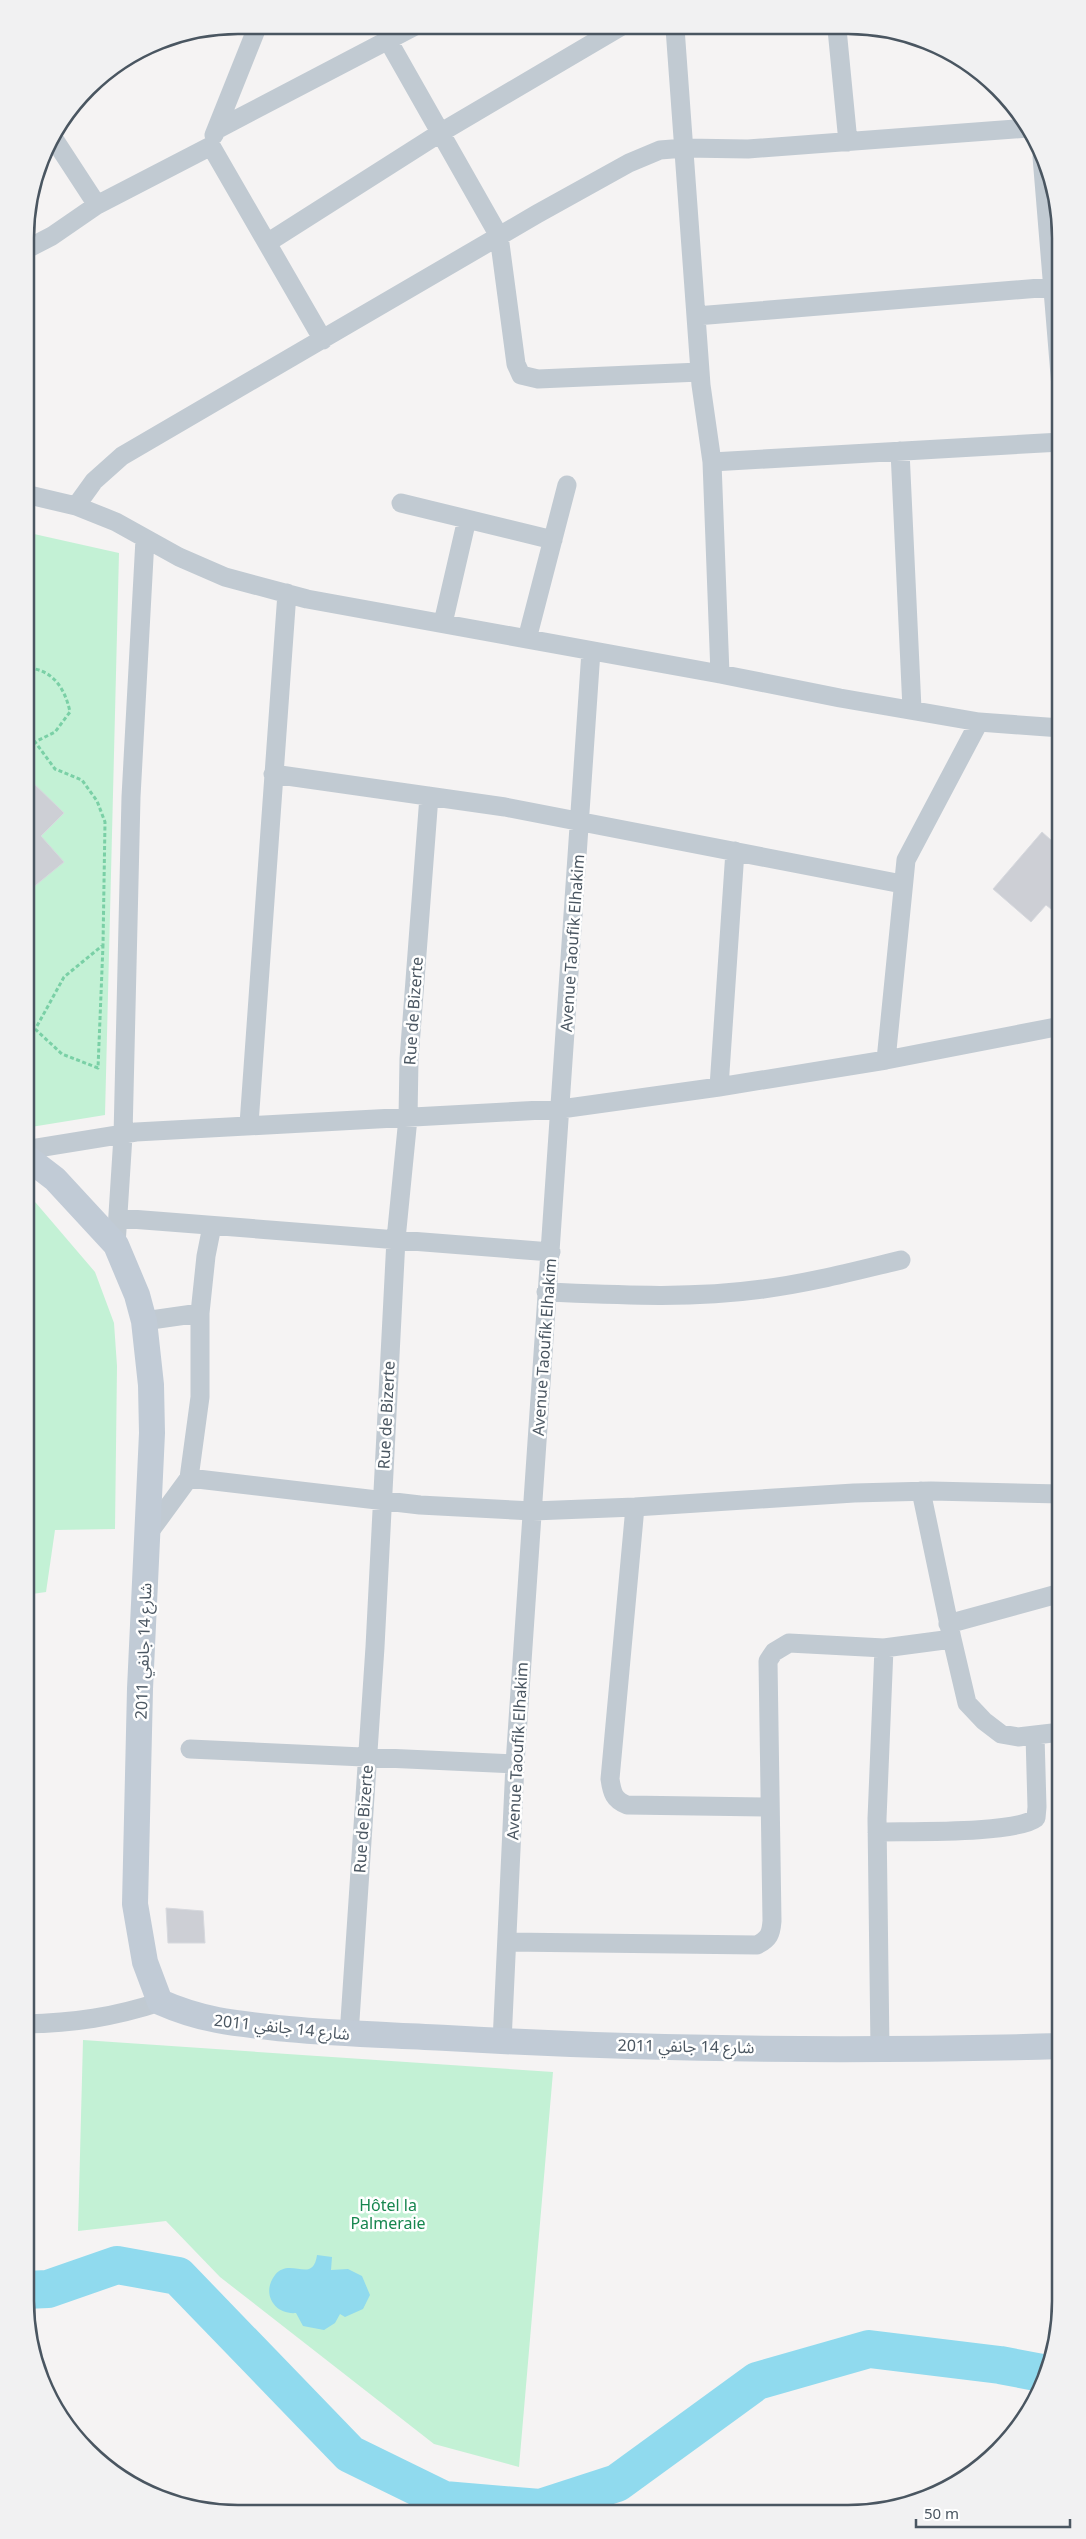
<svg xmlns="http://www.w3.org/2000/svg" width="1086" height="2539" viewBox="0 0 1086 2539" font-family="'Noto Sans','Noto Sans Arabic',sans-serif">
<rect width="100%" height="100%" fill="#f5f3f3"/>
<path fill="#c3f1d5" d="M25,532L119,553L105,1115L31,1127L25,1124Z
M25,1193L36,1203L95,1272L114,1323L117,1366L115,1529L55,1530L46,1592L25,1595Z
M83,2040L553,2072L519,2467L434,2444L220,2277L166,2221L78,2231Z"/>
<path fill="#90daee" d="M317,2255L332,2257L331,2270L348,2269L362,2276L370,2295L363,2309L345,2317L340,2314L335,2323L324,2330L303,2326L296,2313C274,2315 261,2293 275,2275C290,2256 313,2285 317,2255Z"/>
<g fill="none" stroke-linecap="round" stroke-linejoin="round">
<path stroke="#90daee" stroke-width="38" d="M25,2290L48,2289L117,2265L178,2276L350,2454L444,2500L540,2508L617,2483L757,2381L869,2349L1000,2365L1047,2374"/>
</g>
<path fill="#cdcfd5" stroke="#d7d9de" d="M25,775L64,813L41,836L64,862L25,894Z
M1042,832L1061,849V917L1046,905L1031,922L993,889Z
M166,1908L203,1911L205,1943H168Z"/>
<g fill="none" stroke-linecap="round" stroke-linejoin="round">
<path stroke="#7ad0a6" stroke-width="3" stroke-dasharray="4 2.5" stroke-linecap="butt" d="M25,738L35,742
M35,1029L62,1054L98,1068L103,945
M25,1031L37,1026L64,977L103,945L105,822L97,801L82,780L55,769L35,742L55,732L70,712C65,688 52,668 25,668"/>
<path stroke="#c1cad2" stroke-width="19" d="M675,28L701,385L712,462L720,674
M837,29L848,142
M389,42L499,236L516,364L521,375L538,379L700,372
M216,130L415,26
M214,135L258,25
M1042,157L1061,387
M97,205L211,146L323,340
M267,243L440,133L620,27
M25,250L52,236L97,205L52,136
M696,316L1052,287
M900,451L912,709
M712,462L1061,442
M25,494L76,506L116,522L179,557L225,577L307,599L720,674L840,698L979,722L1061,728
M401,503L553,540
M76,506L94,481L122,456L537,214L629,163L660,150L685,148L748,149L1029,128
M443,623L467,519
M527,639L567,485
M273,774L505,807L902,884
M886,1060L906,860L979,722
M719,1087L735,851
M249,1124L287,593
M25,1150L136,1132L561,1109L719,1087L886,1060L1061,1026
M118,1218L551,1252
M116,1245L123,1136L131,797L145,539
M546,1292C618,1295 691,1299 763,1289C810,1283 855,1271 901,1260
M144,1321L200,1313L206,1256L212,1226
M189,1478L420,1505L533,1511L635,1507L854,1493L931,1491L1061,1494
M635,1507L610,1779C612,1793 614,1800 627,1805L769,1807
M148,1534L189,1478L200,1397V1313
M948,1624L1061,1593
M952,1639L967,1703L984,1721L1001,1734L1018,1737L1061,1732
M884,1648L952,1639L921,1491
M190,1749L515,1764
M877,1832C908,1831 1016,1834 1036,1818L1037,1807L1035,1735
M507,1942L757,1945C769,1939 771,1934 772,1921L768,1661L774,1652L789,1643L884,1648L877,1819L880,2049
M25,2024C74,2023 114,2017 160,2002
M349,2035L375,1647L396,1239L408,1118L409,1059L429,796
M502,2042L515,1764L591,651"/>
<path stroke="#c1cbd6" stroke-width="26" d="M25,1156L55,1179L116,1245L137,1295L144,1321L151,1385L152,1433L140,1689L135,1904L145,1962L160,2002C205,2022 240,2024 288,2029C341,2034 394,2035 447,2038C651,2050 856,2052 1061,2046"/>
</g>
<g text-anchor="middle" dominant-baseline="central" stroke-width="5" stroke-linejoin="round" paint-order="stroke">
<g font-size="16" fill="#4a5661" stroke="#fff">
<text transform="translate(572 943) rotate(-86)">Avenue Taoufik Elhakim</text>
<text transform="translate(413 1011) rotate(-86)">Rue de Bizerte</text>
<text transform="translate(544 1347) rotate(-86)">Avenue Taoufik Elhakim</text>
<text transform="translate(386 1415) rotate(-87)">Rue de Bizerte</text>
<text transform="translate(143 1651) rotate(-88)">شارع 14 جانفي 2011</text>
<text transform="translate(517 1751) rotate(-87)">Avenue Taoufik Elhakim</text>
<text transform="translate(363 1819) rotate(-86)">Rue de Bizerte</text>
<text transform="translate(282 2027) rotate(6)">شارع 14 جانفي 2011</text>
<text transform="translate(686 2046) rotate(1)">شارع 14 جانفي 2011</text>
</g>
<g font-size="16" fill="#17864f" stroke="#fff">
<text x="388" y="2205">Hôtel la<tspan x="388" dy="18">Palmeraie</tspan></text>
</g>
</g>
<path d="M0 0H1086V2539H0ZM238 34H848A204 204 0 0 1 1052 238V2301A204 204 0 0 1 848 2505H238A204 204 0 0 1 34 2301V238A204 204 0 0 1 238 34Z" fill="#f1f1f2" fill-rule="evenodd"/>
<path fill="none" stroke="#4a5661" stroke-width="2.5" d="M238 34H848A204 204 0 0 1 1052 238V2301A204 204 0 0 1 848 2505H238A204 204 0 0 1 34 2301V238A204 204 0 0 1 238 34Z"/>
<path d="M916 2519v8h154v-8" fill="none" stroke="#4a5661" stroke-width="2.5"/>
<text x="924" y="2519" font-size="15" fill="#4a5661" stroke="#ffffff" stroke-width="4" paint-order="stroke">50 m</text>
</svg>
